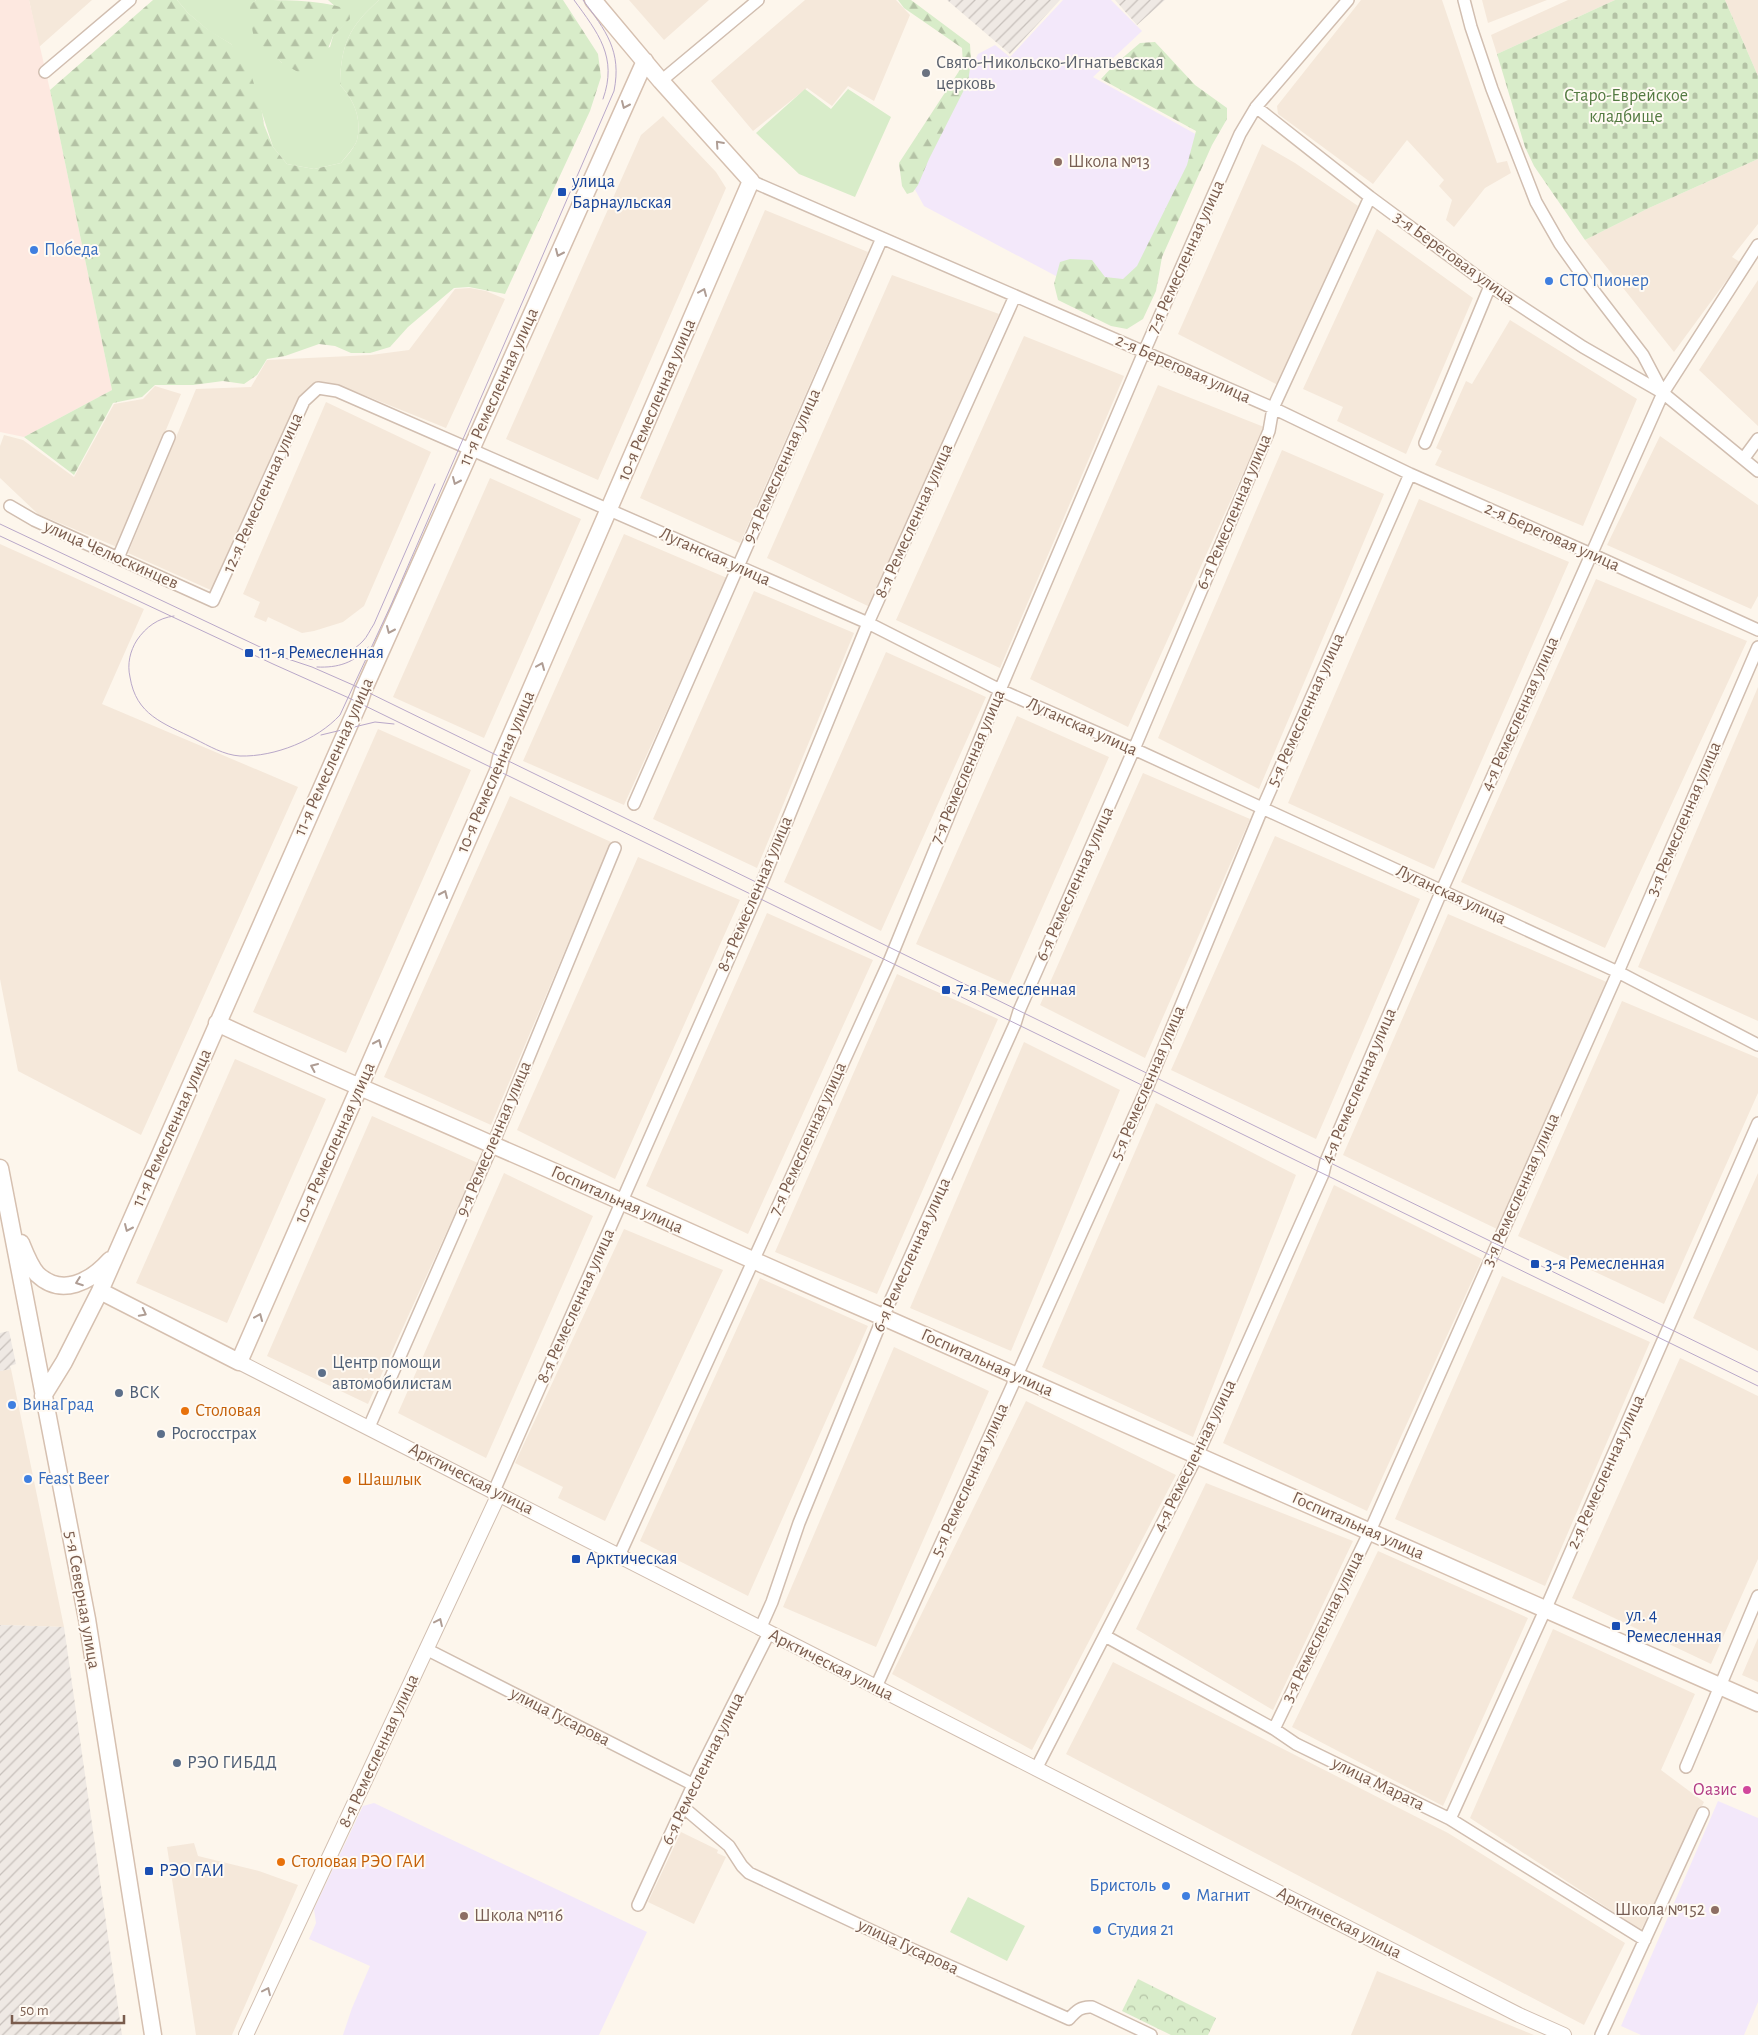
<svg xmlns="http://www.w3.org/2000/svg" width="1758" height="2035" viewBox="0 0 1758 2035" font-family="'Alegreya Sans',sans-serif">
<defs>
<pattern id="industrial-furrows" width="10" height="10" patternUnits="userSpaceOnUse" patternTransform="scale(1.25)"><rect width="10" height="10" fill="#efe9e4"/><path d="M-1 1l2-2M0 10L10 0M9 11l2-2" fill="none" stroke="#c7c0bb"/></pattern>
<pattern id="forest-firs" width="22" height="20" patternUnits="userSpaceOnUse" patternTransform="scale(1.25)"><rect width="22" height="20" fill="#d8ecc9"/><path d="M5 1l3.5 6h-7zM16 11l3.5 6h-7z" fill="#b4c2a5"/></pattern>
<pattern id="cemetery-stones" width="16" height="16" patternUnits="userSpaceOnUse" patternTransform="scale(1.25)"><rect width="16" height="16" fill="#d8ecc9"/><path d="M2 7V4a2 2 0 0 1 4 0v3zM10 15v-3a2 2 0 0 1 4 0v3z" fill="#b4c2a5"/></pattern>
<pattern id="park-crowns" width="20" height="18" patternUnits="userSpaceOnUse" patternTransform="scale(1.25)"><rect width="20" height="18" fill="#d8ecc9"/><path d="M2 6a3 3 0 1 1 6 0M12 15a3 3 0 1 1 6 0" fill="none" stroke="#b4c2a5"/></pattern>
</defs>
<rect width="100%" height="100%" fill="#fdf6ec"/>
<path fill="#f5e8da" d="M29,0H92L39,47Z
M629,0H709L664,40Z
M805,0H896L910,15L874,101L848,86L832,106L807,88L753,131L711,81Z
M1361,0H1442L1497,163L1507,161L1511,173L1485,188L1454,227L1446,220L1452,200L1439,186L1444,180L1407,140L1373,184L1278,114L1277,106Z
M1482,0H1547L1488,23Z
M1568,0H1615L1497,54L1491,35Z
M1725,0H1758V76Z
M663,116L716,172L726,188L598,480L506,439L641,135Z
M1262,144L1295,163L1358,206L1278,385L1178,334Z
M1758,159V224L1732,257L1740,262L1674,352L1585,240L1649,208Z
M765,210L868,252L740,543L640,498Z
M1377,229L1473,298L1406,454L1337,421L1343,407L1303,389Z
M892,275L999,314L870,607L767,558Z
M1758,280V426L1699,370Z
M470,288L486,291L505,299L446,428L339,385L315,383L299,397L213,591L128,553L196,389L251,387L267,360L371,355L409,350L455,289Z
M1510,320L1637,399L1583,526L1435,465L1442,451L1436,448L1466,381L1472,384Z
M1024,336L1124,376L1000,668L896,620Z
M1158,385L1264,427L1128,727L1030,679Z
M155,386L181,394L117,547L38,514L0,478V446L4,435L23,440L74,477L114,404L143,399Z
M326,402L431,452L364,606L343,622L314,631L302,633L268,617L266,622L254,617L260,602L243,594Z
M1660,436L1758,505V596L1751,609L1607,545Z
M1282,450L1384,494L1259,789L1158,738Z
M490,478L581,519L484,738L393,697Z
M1419,499L1569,562L1434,869L1288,803Z
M624,534L727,578L624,805L523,761Z
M0,544L144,609L102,704L298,787L141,1135L18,1071L0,979Z
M1596,579L1747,641L1605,948L1461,882Z
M754,591L854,633L757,868L653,819Z
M886,652L986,697L881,931L784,882Z
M1758,687V1021L1638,967Z
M1017,716L1109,757L1008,985L916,944Z
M378,729L471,770L346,1053L253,1012Z
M1143,773L1250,819L1145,1058L1040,1005Z
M510,796L611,842L491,1125L384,1077Z
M1275,836L1420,899L1316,1139L1171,1070Z
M638,857L740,900L615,1179L517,1130Z
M767,913L873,960L748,1234L646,1186Z
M1448,914L1609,983L1497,1229L1343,1155Z
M897,974L998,1019L877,1294L775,1252Z
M1622,1001L1758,1058V1093L1664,1304L1518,1236Z
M1024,1042L1120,1090L1011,1351L910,1308Z
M235,1059L326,1099L227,1323L136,1283Z
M1156,1103L1296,1175L1193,1437L1042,1367Z
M372,1116L478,1163L368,1404L267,1356Z
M504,1173L593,1216L486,1458L398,1413Z
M1758,1173V1351L1693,1318Z
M1334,1185L1482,1259L1367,1511L1223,1443Z
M624,1229L723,1270L605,1521L558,1498L563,1487L515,1463Z
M1502,1276L1650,1342L1545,1586L1395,1519Z
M760,1278L868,1326L748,1596L640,1541Z
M894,1347L989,1391L876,1647L783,1607Z
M1680,1358L1758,1396V1559L1711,1664L1572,1598Z
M11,1369L64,1627L0,1625V1371Z
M1026,1401L1176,1475L1032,1750L892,1674Z
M1206,1483L1353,1541L1273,1710L1136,1629Z
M1378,1551L1528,1618L1443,1806L1292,1727Z
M1553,1629L1695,1694L1661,1770L1704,1802L1641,1930L1470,1818Z
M1758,1638V1682L1742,1675Z
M1113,1662L1448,1833L1625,1943L1584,2025L1066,1754Z
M681,1832L718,1850L717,1853L726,1857L694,1924L648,1902Z
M194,1843L198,1856L259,1871L298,1885L232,2035H196L167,1847Z
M1377,1971L1534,2035H1351Z"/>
<path fill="#fde8e0" d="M0,0H29L50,90L112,390L24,437L0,432Z"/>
<path fill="url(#industrial-furrows)" d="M947,0H1060L1010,54Z
M1115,0H1165L1137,25Z
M9,1331L16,1364L10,1366L11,1369L0,1371V1333Z
M0,1625L64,1627L122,2035H0Z"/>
<path fill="#f3e8fa" d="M1063,0H1111L1142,31L1093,77L1201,137L1133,317L924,206L913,186L978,54L995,45L1010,57Z
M1718,1801L1758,1818V2002L1744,2035H1641L1621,2026Z
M374,1803L647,1932L599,2035H343L352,2008L370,1966L309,1939L316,1923L314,1909L363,1806Z"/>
<path fill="#d8ecc9" d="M177,0H256L250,6L270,51L282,63L330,47L333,36L349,19L328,0H379C349,27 341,44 340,85C354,100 362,118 357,140C355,147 346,156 341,163L314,169L287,164L273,147L254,88L231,44L209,31L188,13Z
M805,89L831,109L848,89L891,117L855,197L799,174L756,133Z
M968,1897L1025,1926L1007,1961L950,1932Z"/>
<path fill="url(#forest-firs)" d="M153,0H177L188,13L207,29L231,44L249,68L261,106L264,125L273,147L287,164L314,169L341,163C346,157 355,147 357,140C362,118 354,100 340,85C341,44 349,27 379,0H563L598,54L601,77L590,111L505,294L469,287L454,288L408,327L390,347L370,353H351L335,346L319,344L285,356L267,359L257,375L244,384L223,381L193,385H155L142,397L113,403L74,475L24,437L112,390L50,90Z
M256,0C285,0 325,0 349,10L350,19L333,36L323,61L311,69L298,72L282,63L254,38L250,18V5Z
M898,0H911L970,44L971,61L968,82L929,159L918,185L913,192L907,194L902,186L899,163L963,65L962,48L904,8Z
M1155,42L1195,85L1227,108V119L1212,145L1162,257L1156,291L1143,319L1127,329L1111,326L1058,300L1054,284L1060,262L1070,259L1092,260L1105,277L1123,279L1137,266L1187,165L1196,131L1101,79L1113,66L1140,43Z"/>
<path fill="url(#cemetery-stones)" d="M1615,0H1725L1758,76V159L1649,208L1585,240L1534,166L1525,147L1497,54Z"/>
<path fill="url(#park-crowns)" d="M1138,1979L1216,2018L1208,2035H1171L1122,2011Z"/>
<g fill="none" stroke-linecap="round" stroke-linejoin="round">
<g stroke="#d1beb0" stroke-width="14">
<path id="minor" d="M1464,0L1471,27L1492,89L1536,202L1560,244L1587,282L1643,355L1663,393
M45,72L130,0
M661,81L758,0
M1256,107L1370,197L1490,286L1583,347L1663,393L1758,471
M751,181L1273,408L1410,474L1591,554L1758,630
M1425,443L1490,286
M1744,458L1758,439
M10,506L34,520L213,601L304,401L318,388L337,391L868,623L1000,690L1134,749L1618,972L1758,1045
M118,558L169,437
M634,804L882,238
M369,1427L493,1144L615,848
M494,1491L756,897L868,623L1015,296
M619,1556L889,962L1000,690L1144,352L1240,134L1256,107L1348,0
M760,1629L772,1602L799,1523L883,1317L1015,1024L1019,1011L1134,749L1269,431L1273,408L1370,197
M1105,1636L1274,1729L1296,1744L1450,1819L1645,1940
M426,1649L694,1785
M876,1687L1147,1088L1262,809L1410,474
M1274,1729L1370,1531L1618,972L1758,647
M1686,1767L1758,1596
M1036,1769L1197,1456L1323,1174L1326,1161L1442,890L1663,393L1758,245
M683,1807L729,1846L742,1866L749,1873L898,1943L1069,2019C1076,2011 1081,2006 1092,2007L1151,2035
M1450,1819L1546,1608L1758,1123
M638,1905L699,1772L769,1633
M1601,2035L1703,1813"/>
</g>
<g stroke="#d1beb0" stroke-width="16">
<path id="tertiary" d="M239,1362L1519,2015L1564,2035
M246,2035L499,1494"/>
</g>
<g stroke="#d6c0b0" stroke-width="19">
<path id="secondary" d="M217,1023C308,1066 401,1104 493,1145C623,1201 752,1261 883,1317L1758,1703
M0,1168L87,1619L153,2035
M21,1243C25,1253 30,1266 37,1274C62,1298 91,1281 110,1260
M100,1291L239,1362L498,771L501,758L751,181L661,81L593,0
M43,1396L64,1362L100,1291L359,703L363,691L645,61"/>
</g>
<use href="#minor" stroke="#fff" stroke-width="11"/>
<use href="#tertiary" stroke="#fff" stroke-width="14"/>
<use href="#secondary" stroke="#fff" stroke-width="16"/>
<path stroke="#b9a8c9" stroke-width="1" d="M574,0C598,33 618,57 603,99
M0,524L279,656L312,667L353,685L1758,1372
M0,536L273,664L349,698L1758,1386
M174,616C158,618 146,627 137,640C130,651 127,664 130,677C136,715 163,723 195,739C209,746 224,755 240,756C275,757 317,740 340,715L391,605L614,91C622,51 606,31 583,0
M299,659C322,660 346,659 363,641C367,637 370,630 374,624L435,484
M317,667C338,668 354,663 368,647
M321,735L375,722L394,724"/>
</g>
<defs><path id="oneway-chevron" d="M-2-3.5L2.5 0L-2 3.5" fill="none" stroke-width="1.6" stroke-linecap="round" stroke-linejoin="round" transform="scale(1.25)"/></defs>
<g stroke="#af9d94">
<use href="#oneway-chevron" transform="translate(625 105) rotate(114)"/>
<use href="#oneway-chevron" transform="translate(719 144) rotate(-132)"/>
<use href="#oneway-chevron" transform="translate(559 253) rotate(114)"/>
<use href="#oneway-chevron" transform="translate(703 292) rotate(-67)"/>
<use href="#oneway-chevron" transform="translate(456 481) rotate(114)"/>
<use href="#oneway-chevron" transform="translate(390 630) rotate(114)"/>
<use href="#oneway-chevron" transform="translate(541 666) rotate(-67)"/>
<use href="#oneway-chevron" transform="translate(444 894) rotate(-66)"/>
<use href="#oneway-chevron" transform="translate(378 1043) rotate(-66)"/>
<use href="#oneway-chevron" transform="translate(314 1067) rotate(-156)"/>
<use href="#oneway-chevron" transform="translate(128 1228) rotate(114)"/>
<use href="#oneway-chevron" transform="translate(79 1282) rotate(160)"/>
<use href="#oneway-chevron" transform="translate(143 1313) rotate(27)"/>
<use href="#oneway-chevron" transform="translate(259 1317) rotate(-67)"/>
<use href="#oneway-chevron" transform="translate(439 1622) rotate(-65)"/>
<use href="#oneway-chevron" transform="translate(267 1991) rotate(-65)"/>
</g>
<circle fill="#6b7280" stroke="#fffaf3" stroke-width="2" cx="926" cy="73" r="5"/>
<g fill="#8d6e63" stroke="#fffaf3" stroke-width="2">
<circle cx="1058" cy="162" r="5"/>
<circle cx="1715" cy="1910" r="5"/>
<circle cx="464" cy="1916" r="5"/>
</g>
<g fill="#1a4fb4" stroke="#fffaf3" stroke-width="2">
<rect x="557" y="187" width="10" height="10" rx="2.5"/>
<rect x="244" y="648" width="10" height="10" rx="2.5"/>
<rect x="941" y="985" width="10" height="10" rx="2.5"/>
<rect x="1530" y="1259" width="10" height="10" rx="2.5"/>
<rect x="571" y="1554" width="10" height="10" rx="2.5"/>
<rect x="1611" y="1621" width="10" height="10" rx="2.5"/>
<rect x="144" y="1866" width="10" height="10" rx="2.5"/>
</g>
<g fill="#3f7fe0" stroke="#fffaf3" stroke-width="2">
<circle cx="34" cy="250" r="5"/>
<circle cx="1549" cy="281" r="5"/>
<circle cx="12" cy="1405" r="5"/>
<circle cx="28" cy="1479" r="5"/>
<circle cx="1166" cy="1886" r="5"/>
<circle cx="1186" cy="1896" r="5"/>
<circle cx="1097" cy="1930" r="5"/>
</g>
<g fill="#5c6f8a" stroke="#fffaf3" stroke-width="2">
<circle cx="322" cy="1373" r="5"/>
<circle cx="119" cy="1393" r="5"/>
<circle cx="161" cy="1434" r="5"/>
<circle cx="177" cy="1763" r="5"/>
</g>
<g fill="#e8710a" stroke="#fffaf3" stroke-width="2">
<circle cx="185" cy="1411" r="5"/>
<circle cx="347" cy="1480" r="5"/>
<circle cx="281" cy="1862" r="5"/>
</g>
<circle fill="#d1479c" stroke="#fffaf3" stroke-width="2" cx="1747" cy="1790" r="5"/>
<g text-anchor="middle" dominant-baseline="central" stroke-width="4" stroke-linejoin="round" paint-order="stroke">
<g font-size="18" fill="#5b616d" stroke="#fffaf3" text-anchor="start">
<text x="936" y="63">Свято-Никольско-Игнатьевская<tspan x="936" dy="21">церковь</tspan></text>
</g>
<g font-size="18" fill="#537a41" stroke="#fffaf3">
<text x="1626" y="96">Старо-Еврейское<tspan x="1626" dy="21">кладбище</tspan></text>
</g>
<g font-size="18" fill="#785e54" stroke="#fffaf3" text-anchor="start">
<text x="1068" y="162">Школа №13</text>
<text x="1705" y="1910" text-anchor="end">Школа №152</text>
<text x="474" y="1916">Школа №116</text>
</g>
<g font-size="18" fill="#164399" stroke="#fffaf3" text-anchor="start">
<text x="572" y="182">улица<tspan x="572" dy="21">Барнаульская</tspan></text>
<text x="259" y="653">11-я Ремесленная</text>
<text x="956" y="990">7-я Ремесленная</text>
<text x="1545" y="1264">3-я Ремесленная</text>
<text x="586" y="1559">Арктическая</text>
<text x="1626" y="1616">ул. 4<tspan x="1626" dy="21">Ремесленная</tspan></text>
<text x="159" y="1871">РЭО ГАИ</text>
</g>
<g font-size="18" fill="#366cbe" stroke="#fffaf3" text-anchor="start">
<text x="44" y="250">Победа</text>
<text x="1559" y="281">СТО Пионер</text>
<text x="22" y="1405">ВинаГрад</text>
<text x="38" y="1479">Feast Beer</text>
<text x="1156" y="1886" text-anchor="end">Бристоль</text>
<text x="1196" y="1896">Магнит</text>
<text x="1107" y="1930">Студия 21</text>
</g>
<g font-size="18" fill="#7a5c4d" stroke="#fffaf3">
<text transform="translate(1186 257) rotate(-66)">7-я Ремесленная улица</text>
<text transform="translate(1454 258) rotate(36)">3-я Береговая улица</text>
<text transform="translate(1183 369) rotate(24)">2-я Береговая улица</text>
<text transform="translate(499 387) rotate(-66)">11-я Ремесленная улица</text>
<text transform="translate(657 400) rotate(-67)">10-я Ремесленная улица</text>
<text transform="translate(782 466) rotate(-66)">9-я Ремесленная улица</text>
<text transform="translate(263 493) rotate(-66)">12-я Ремесленная улица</text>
<text transform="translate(1234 512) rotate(-67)">6-я Ремесленная улица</text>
<text transform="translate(914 521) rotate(-66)">8-я Ремесленная улица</text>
<text transform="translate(1552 537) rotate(24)">2-я Береговая улица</text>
<text transform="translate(111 555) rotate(24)">улица Челюскинцев</text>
<text transform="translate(715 557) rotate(24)">Луганская улица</text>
<text transform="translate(1306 710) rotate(-66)">5-я Ремесленная улица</text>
<text transform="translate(1520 714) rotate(-66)">4-я Ремесленная улица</text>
<text transform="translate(1082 727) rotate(24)">Луганская улица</text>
<text transform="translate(334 757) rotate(-66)">11-я Ремесленная улица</text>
<text transform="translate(968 767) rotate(-67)">7-я Ремесленная улица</text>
<text transform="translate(496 772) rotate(-67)">10-я Ремесленная улица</text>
<text transform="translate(1684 819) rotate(-67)">3-я Ремесленная улица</text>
<text transform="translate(1075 884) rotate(-66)">6-я Ремесленная улица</text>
<text transform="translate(755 894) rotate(-67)">8-я Ремесленная улица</text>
<text transform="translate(1451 895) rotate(25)">Луганская улица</text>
<text transform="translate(1148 1083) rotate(-67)">5-я Ремесленная улица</text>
<text transform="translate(1359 1086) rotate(-67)">4-я Ремесленная улица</text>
<text transform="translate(172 1128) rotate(-66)">11-я Ремесленная улица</text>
<text transform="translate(494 1139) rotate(-67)">9-я Ремесленная улица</text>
<text transform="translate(808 1139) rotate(-66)">7-я Ремесленная улица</text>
<text transform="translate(335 1143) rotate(-66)">10-я Ремесленная улица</text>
<text transform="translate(1521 1190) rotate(-66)">3-я Ремесленная улица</text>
<text transform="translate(617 1200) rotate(24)">Госпитальная улица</text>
<text transform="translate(912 1255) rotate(-66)">6-я Ремесленная улица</text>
<text transform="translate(576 1306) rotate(-66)">8-я Ремесленная улица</text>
<text transform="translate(987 1363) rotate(24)">Госпитальная улица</text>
<text transform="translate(1195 1456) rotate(-64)">4-я Ремесленная улица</text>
<text transform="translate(1606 1472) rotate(-66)">2-я Ремесленная улица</text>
<text transform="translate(471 1479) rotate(27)">Арктическая улица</text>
<text transform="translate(970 1480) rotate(-66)">5-я Ремесленная улица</text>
<text transform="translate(1358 1526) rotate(24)">Госпитальная улица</text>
<text transform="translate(82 1600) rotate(80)">5-я Северная улица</text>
<text transform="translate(1323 1627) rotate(-64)">3-я Ремесленная улица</text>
<text transform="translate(831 1665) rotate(27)">Арктическая улица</text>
<text transform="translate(560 1717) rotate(27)">улица Гусарова</text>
<text transform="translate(379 1751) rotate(-65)">8-я Ремесленная улица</text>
<text transform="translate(703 1769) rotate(-64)">6-я Ремесленная улица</text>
<text transform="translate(1378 1784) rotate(26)">улица Марата</text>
<text transform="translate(1339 1923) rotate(27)">Арктическая улица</text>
<text transform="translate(908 1947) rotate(25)">улица Гусарова</text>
</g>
<g font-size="18" fill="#4e5e75" stroke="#fffaf3" text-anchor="start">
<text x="332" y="1363">Центр помощи<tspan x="332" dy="21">автомобилистам</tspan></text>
<text x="129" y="1393">ВСК</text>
<text x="171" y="1434">Росгосстрах</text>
<text x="187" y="1763">РЭО ГИБДД</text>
</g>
<g font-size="18" fill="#c56008" stroke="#fffaf3" text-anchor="start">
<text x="195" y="1411">Столовая</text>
<text x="357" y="1480">Шашлык</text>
<text x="291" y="1862">Столовая РЭО ГАИ</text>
</g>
<g font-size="18" fill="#b23c85" stroke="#fffaf3" text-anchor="end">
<text x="1737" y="1790">Оазис</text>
</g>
</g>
<path d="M12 2015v8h112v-8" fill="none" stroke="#7a5c4d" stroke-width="2.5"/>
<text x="20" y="2015" font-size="15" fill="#7a5c4d" stroke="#fffaf3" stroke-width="4" paint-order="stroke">50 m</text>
</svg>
